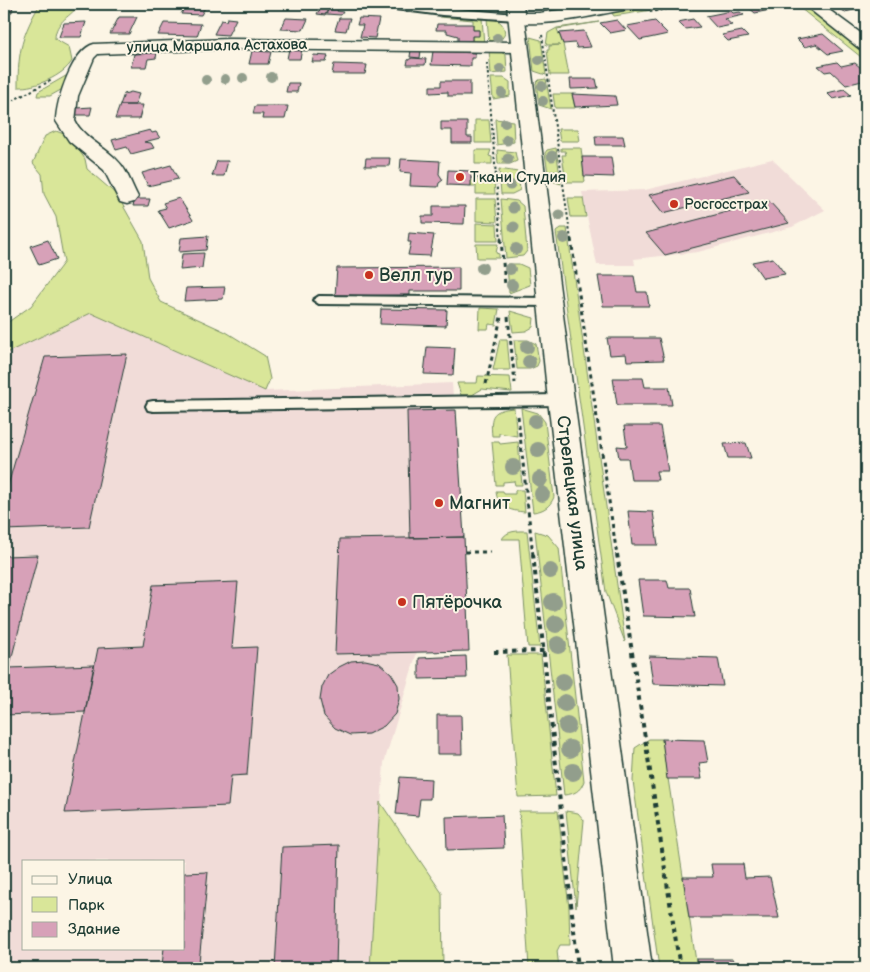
<svg xmlns="http://www.w3.org/2000/svg" width="870" height="972" viewBox="0 0 870 972" font-family="'Balsamiq Sans',sans-serif">
<rect width="100%" height="100%" fill="#fcf5e5"/>
<filter id="ink" filterUnits="userSpaceOnUse"><feTurbulence type="fractalNoise" baseFrequency=".02" numOctaves="2"/><feDisplacementMap in="SourceGraphic" scale="10" xChannelSelector="R" yChannelSelector="G"/><feConvolveMatrix kernelMatrix="1 2 1 2 8 2 1 2 1" color-interpolation-filters="sRGB"/></filter>
<g filter="url(#ink)">
<path fill="#f1dcd8" fill-rule="evenodd" d="M772,159L825,210L792,227L698,252L634,259L635,265H597L582,192L645,190Z
M91,312L265,391L452,383L464,537L469,651L417,652L384,763L370,968H4V354ZM24,861H184V948H24Z"/>
<path fill="#d9e699" stroke="#7c9266" d="M40,4H79C72,17 55,20 55,39L69,47L72,61C63,76 35,88 18,87C18,51 22,35 40,4Z
M655,4H689L614,16L611,12Z
M795,4H803L866,52V61Z
M443,14L482,18L484,45L472,44V36L479,35V30H473V20L440,17Z
M487,18C498,19 504,22 505,34L500,41L489,43Z
M599,22L557,29L563,44L569,75H550L547,50H549V46L560,45H546L548,33L557,28Z
M530,37L541,40L546,75L534,71Z
M489,50L499,51L506,55L507,72L491,74Z
M71,73L68,86L50,96H37L38,92Z
M491,78H504L510,82V96L493,99Z
M546,79L551,109L539,105L536,83L539,80Z
M553,94H572L575,108H555Z
M495,119L513,121L514,142L497,145Z
M475,120H489L491,143H475Z
M558,129H578L580,141H560Z
M56,131L69,136L85,159L87,169L117,195L143,241L148,278L161,302L226,332L265,356L270,379L265,391L91,313L4,354V325L31,306L64,262L56,217L44,194L42,174L33,163L45,136Z
M556,148L561,184L549,180L545,153L547,150Z
M561,148H581L585,182H566L562,155H566L565,151H561Z
M475,150H491L489,156L492,157V164H475Z
M497,150L515,152L517,161L510,164H498Z
M499,169L518,172L520,190L512,194H501Z
M474,180H494L495,194H476V186H471V181Z
M568,198H583L586,217H571Z
M476,199H495L497,222L476,221Z
M501,199L517,201L523,206L527,251L523,256L506,258Z
M476,223L497,224L498,241H476Z
M561,228H567L625,642L606,592L556,232Z
M476,244H498L496,253L499,254V258H477Z
M507,264H519L528,268L530,285L509,293Z
M480,308L499,309L496,325L489,324L488,329H479Z
M510,311L534,318L533,327L526,331L513,332Z
M500,339H507L510,370H493Z
M514,340H528L536,344L539,361L537,366L530,369H517Z
M478,376L510,377L512,392L482,389L472,395H461L457,383H477Z
M514,408L517,436L499,433V436H492C490,415 492,410 514,408Z
M521,408L538,413L545,422L554,497C550,507 543,511 533,512Z
M492,442H499L500,444L518,442L522,485H515L514,481L503,482V485H496Z
M515,490H523L525,512C510,511 497,507 496,491H503L504,494H515Z
M527,531L540,647H528L519,539H502C507,530 518,531 527,531Z
M535,531L548,535L559,548L584,781C580,792 574,794 564,795Z
M507,655H541L556,796L518,797Z
M649,739H662L697,968H659L633,781L635,748Z
M380,802L442,893L443,968H370Z
M519,811H558L569,908L570,945H560L557,951L559,968H529Z
M566,811L578,813L584,820L576,907Z"/>
<path fill="#d7a1b8" stroke="#1f3d34" d="M4,4H13L12,12L4,13Z
M187,4H207L201,15L181,14Z
M760,4H788L791,6L755,13L747,6Z
M833,4H862L866,7L845,12Z
M321,6L329,7L325,15L317,14Z
M331,6L339,7L337,11L343,12L341,15L326,14Z
M731,11L733,13L740,12L744,15L725,19L732,25L717,28L706,16Z
M119,17H137L129,34H110Z
M227,18L236,19L228,35L214,34L221,20L226,21Z
M286,18L308,19L303,30L281,29Z
M339,18H350L346,31L335,30Z
M359,18L379,19L375,38L360,37L363,25H357Z
M693,19L700,27L685,29L678,22Z
M617,20L626,30L610,33L600,23Z
M655,21L668,34L640,40L627,26Z
M86,22L81,37H59L64,23Z
M164,23L201,24L197,36L158,35Z
M437,24H473V30H479V36H472V43L458,42V36L447,33V30H436Z
M584,31L591,47L577,48L575,43L563,44L559,33Z
M742,31L748,37L728,41L722,35Z
M823,34L843,51L828,54L816,44L805,47L797,39Z
M289,49H302L300,59H287Z
M411,50H421L420,58L410,57Z
M252,51L271,52L268,64H249Z
M433,51L475,53V58H471V66L431,65Z
M157,53L156,58L148,59L146,67H131L134,54Z
M314,55L328,56L326,62H312Z
M412,58L426,59L425,65H407L408,60Z
M837,62L841,66L855,63L866,72V80L846,85L831,71L825,72L818,66Z
M334,64L367,65L365,74H332Z
M570,79H596L598,88L571,89Z
M441,81H470V96H448V92L430,93V86H441Z
M288,83H299L297,92H286Z
M844,89L851,95L833,99L827,93Z
M131,92L139,94L135,105H120L124,94Z
M572,94L615,96L617,105L575,107Z
M120,105H143L139,119H115Z
M255,106H288L285,119H262L263,114H253Z
M92,107L90,115H76V108Z
M441,122H467V137H472V143H452V130H441Z
M150,130L152,133L156,132L160,138L144,142L151,143L154,148L131,154L127,147L116,150L112,140Z
M595,136H623L625,145H596Z
M582,157H611L614,177L584,176Z
M366,158H390L389,166H365Z
M401,159L440,161L439,174L443,180L439,183L438,187L410,186L411,173L400,172Z
M217,161H228L224,176H212Z
M171,165L178,179L148,186L142,173Z
M448,170L471,171V186L447,185Z
M734,175L749,192L663,213L649,195Z
M179,198L193,220L169,228L158,210L166,208L163,203Z
M135,199H150L148,206H133Z
M769,201L789,223L665,255L646,233Z
M433,206H465L464,224L422,223V216H433Z
M409,233L434,235L430,256L408,255L411,242H408Z
M208,236L206,250L179,252L181,238Z
M48,240L57,259L39,265L30,246Z
M204,253L202,268L180,270L182,254Z
M773,258L785,274L763,278L752,262Z
M459,267V291H410V295L335,296L337,268Z
M598,276H634L637,292H647L649,306H603Z
M225,287L223,299L184,301L186,288Z
M381,309L447,310L446,326L380,324Z
M607,338H659L664,360L627,361L626,354L610,355Z
M427,347L455,348L453,375L424,374Z
M127,354L89,527L4,530V499L45,357Z
M613,378H643L645,387H669L672,405H617Z
M456,410L464,537L410,538L407,411Z
M624,426H660L668,471H656L658,480H631L628,458H619L617,446L627,447Z
M746,443L751,458H728L724,444Z
M628,511L653,512L658,545H632Z
M464,537L469,651L335,654L340,539Z
M38,555L9,668L94,665L85,712L4,715V556Z
M638,580H667L669,588H690L695,617L643,616Z
M238,582L232,648L257,647L247,775L231,776L228,806L65,813L98,648L143,646L153,585Z
M466,656L467,678L419,679V658Z
M649,656L718,658L723,686L653,684Z
M365,660L379,663L391,673L398,685L399,699L395,714L384,726L368,734L350,735L335,728L324,716L320,700L322,687L328,675L339,667L351,661Z
M437,715H461L462,754H437Z
M662,739L704,740L708,762L699,763L702,779H667Z
M9,742L4,764V743Z
M400,777L431,779L430,799H420L418,816L396,814Z
M502,815L504,848L447,850L446,817Z
M339,845L336,968H275L282,847Z
M711,864H743L745,878L770,877L779,918H689L683,877H713Z
M208,872L199,963L162,965L164,948H184V873Z
M696,959H733L735,968H697Z"/>
<g fill="none" stroke-linecap="round" stroke-linejoin="round">
<g stroke="#1f3d34" stroke-width="4">
<path id="service" d="M376,4H399L516,14L521,17L516,20L442,15L380,7Z
M319,296L549,298L555,302L549,306L319,304L313,300Z
M561,395L568,400L561,405L153,411L148,410L146,406L148,402L153,401Z"/>
</g>
<g stroke="#1f3d34" stroke-width="3">
<path id="minor" d="M803,4H821L866,37V50L860,49Z
M228,39L519,42L525,43L528,47L525,51L519,52L228,49L98,54L94,58L78,96L75,121C83,137 103,146 116,159C127,169 131,184 138,197L134,202L127,204L120,202L104,170L69,141L56,121C56,100 73,49 94,44Z"/>
</g>
<g stroke="#1f3d34" stroke-width="3">
<path id="tertiary" d="M599,4H639L637,8L631,9C595,14 545,29 510,21L507,17L510,13H539Z"/>
</g>
<g stroke="#1f3d34" stroke-width="3">
<path id="secondary" d="M507,4H523L574,400L652,968H614L548,400Z"/>
</g>
<path stroke="#1f3d34" stroke-width="2" stroke-dasharray="2.5 2.5" stroke-linecap="butt" d="M650,12L696,4
M542,35L571,240
M487,63L501,240
M4,105L52,80
M471,178H496"/>
<path stroke="#1f3d34" stroke-width="3" stroke-dasharray="4 4" stroke-linecap="butt" d="M501,239L505,286
M571,239L617,556
M508,317L515,383
M486,384L501,317
M518,416L533,556
M465,552H490"/>
<path stroke="#1f3d34" stroke-width="4" stroke-dasharray="4.5 4.5" stroke-linecap="butt" d="M533,554L578,968
M617,554L680,968
M494,652L544,651"/>
<use href="#service" fill="#fcf5e5" fill-rule="evenodd"/>
<use href="#minor" fill="#fcf5e5" fill-rule="evenodd"/>
<use href="#tertiary" fill="#fcf5e5" fill-rule="evenodd"/>
<use href="#secondary" fill="#fcf5e5" fill-rule="evenodd"/>
</g>
<g fill="#929e8c">
<circle cx="497" cy="38" r="5"/>
<circle cx="539" cy="60" r="5"/>
<circle cx="500" cy="69" r="5"/>
<circle cx="271" cy="77" r="5"/>
<circle cx="243" cy="78" r="5"/>
<circle cx="225" cy="79" r="5"/>
<circle cx="206" cy="80" r="5"/>
<circle cx="542" cy="86" r="5"/>
<circle cx="502" cy="93" r="5"/>
<circle cx="543" cy="101" r="5"/>
<circle cx="505" cy="123" r="5"/>
<circle cx="507" cy="140" r="5.5"/>
<circle cx="552" cy="156" r="5.5"/>
<circle cx="508" cy="159" r="5.5"/>
<circle cx="554" cy="175" r="5.5"/>
<circle cx="510" cy="185" r="5.5"/>
<circle cx="513" cy="208" r="5.5"/>
<circle cx="559" cy="215" r="5.5"/>
<circle cx="514" cy="227" r="5.5"/>
<circle cx="564" cy="238" r="6"/>
<circle cx="516" cy="249" r="6"/>
<circle cx="482" cy="268" r="6"/>
<circle cx="510" cy="269" r="6"/>
<circle cx="512" cy="285" r="6"/>
<circle cx="527" cy="347" r="7"/>
<circle cx="529" cy="362" r="7"/>
<circle cx="535" cy="421" r="7"/>
<circle cx="538" cy="450" r="8"/>
<circle cx="513" cy="467" r="8"/>
<circle cx="540" cy="479" r="8"/>
<circle cx="542" cy="494" r="8"/>
<circle cx="550" cy="571" r="8"/>
<circle cx="553" cy="602" r="9"/>
<circle cx="556" cy="624" r="9"/>
<circle cx="558" cy="645" r="9"/>
<circle cx="563" cy="682" r="9"/>
<circle cx="565" cy="703" r="9"/>
<circle cx="567" cy="726" r="9"/>
<circle cx="570" cy="749" r="9"/>
<circle cx="573" cy="772" r="9"/>
</g>
</g>
<g fill="#c8321e" stroke="#fcf5e5" stroke-width="2">
<circle cx="460" cy="177" r="5"/>
<circle cx="674" cy="204" r="5"/>
<circle cx="369" cy="275" r="5"/>
<circle cx="439" cy="503" r="5"/>
<circle cx="402" cy="602" r="5"/>
</g>
<g text-anchor="middle" dominant-baseline="central" stroke-width="4" stroke-linejoin="round" paint-order="stroke">
<g font-size="15" fill="#1f3d34" stroke="#fcf5e5">
<text transform="translate(217 46) rotate(-1)">улица Маршала Астахова</text>
</g>
<g font-size="15" fill="#1f3d34" stroke="#fcf5e5" text-anchor="start">
<text x="470" y="177">Ткани Студия</text>
<text x="684" y="204">Росгосстрах</text>
</g>
<g font-size="18" fill="#1f3d34" stroke="#fcf5e5" text-anchor="start">
<text x="379" y="275">Велл тур</text>
<text x="449" y="503">Магнит</text>
<text x="412" y="602">Пятёрочка</text>
</g>
<g font-size="18" fill="#1f3d34" stroke="#fcf5e5">
<text transform="translate(572 493) rotate(83)">Стрелецкая улица</text>
</g>
</g>
<rect width="870" height="972" fill="none" stroke="#fcf5e5" stroke-width="20"/>
<rect x="10" y="10" width="850" height="952" fill="none" stroke="#1f3d34" stroke-width="2" filter="url(#ink)"/>
<rect x="22" y="860" width="162" height="90" fill="#fcf5e5" stroke="#a4ab9e"/>
<rect x="32" y="876" width="25" height="8" fill="#fcf5e5" stroke="#a4ab9e"/>
<text x="68" y="884" font-size="15" fill="#1f3d34">Улица</text>
<rect x="32" y="897" width="25" height="15" fill="#d9e699" stroke="#a4ab9e"/>
<text x="68" y="910" font-size="15" fill="#1f3d34">Парк</text>
<rect x="32" y="922" width="25" height="15" fill="#d7a1b8" stroke="#a4ab9e"/>
<text x="68" y="934" font-size="15" fill="#1f3d34">Здание</text>
</svg>
